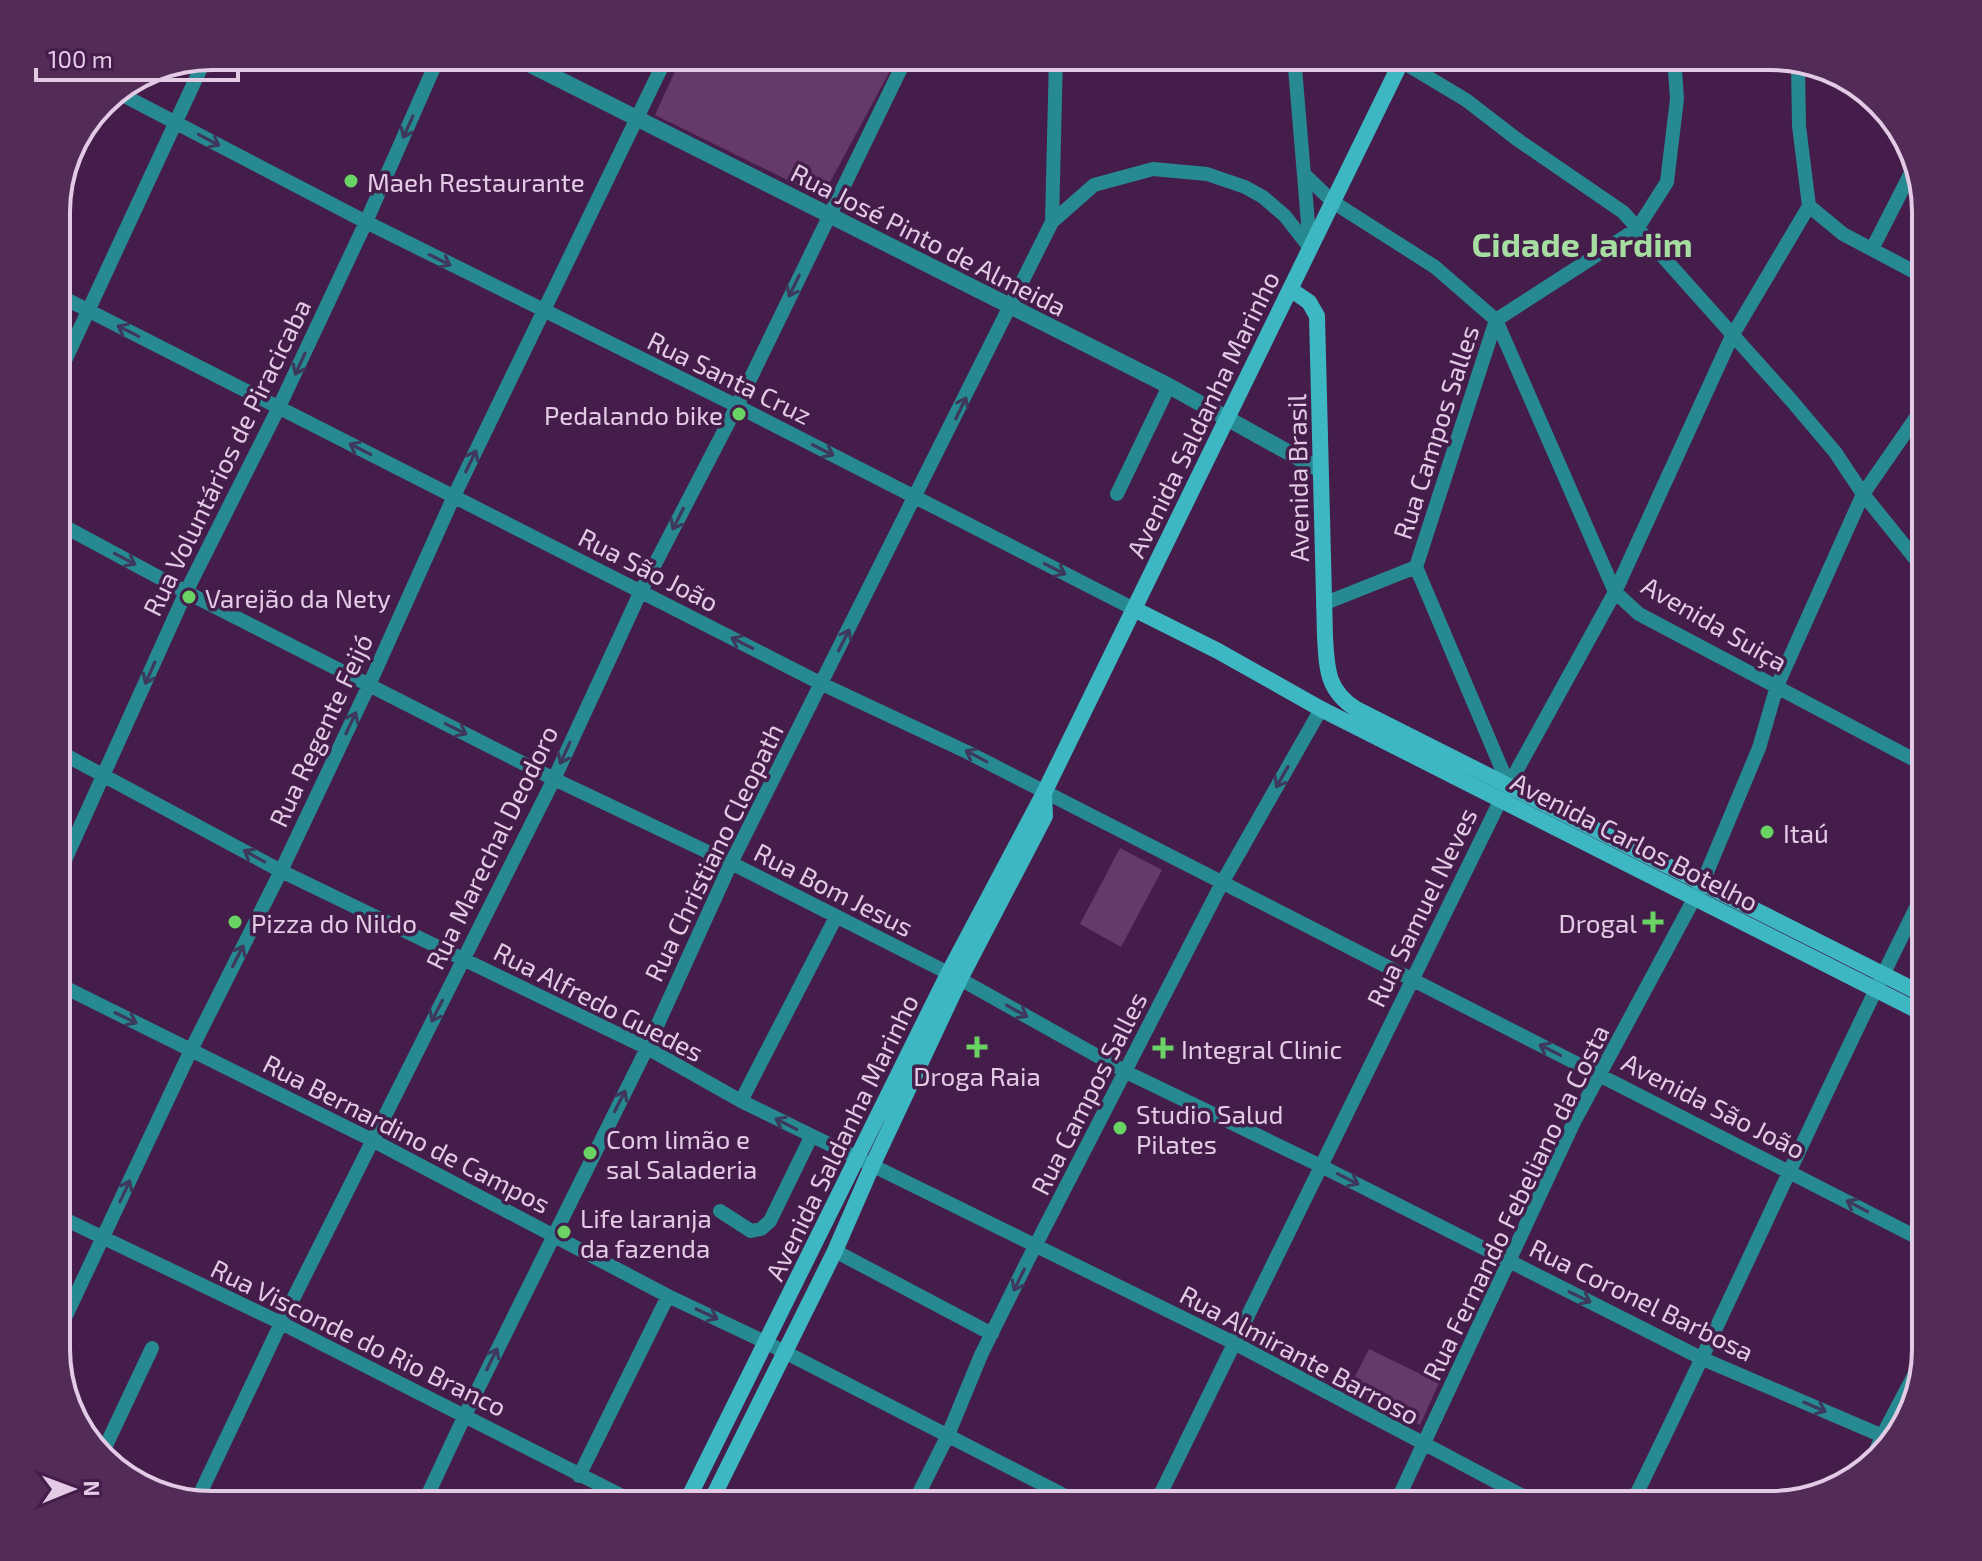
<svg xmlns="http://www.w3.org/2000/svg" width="1982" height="1561" viewBox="0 0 1982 1561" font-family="'Exo 2',sans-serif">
<rect width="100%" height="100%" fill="#451d4a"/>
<path fill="#653a6b" d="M682,56H898L822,197L655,115Z
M1120,848L1162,870L1121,947L1080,924Z
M1369,1349L1439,1383L1420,1425L1349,1388Z"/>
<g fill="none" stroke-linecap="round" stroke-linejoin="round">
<path stroke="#278991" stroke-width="14" d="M1294,56L1310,247
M1401,61L1466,100L1518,140L1623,212L1791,400L1835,452L1863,494L1926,572
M115,91L366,222L737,406L1134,609
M1304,174L1333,202L1435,267L1496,320L1615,592L1639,614L1926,766
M1809,206L1843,234L1926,278
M1052,222L1056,56
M1872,249L1915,165
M56,294L822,684L967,752L1926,1242
M56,380L206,57
M1117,494L1169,386
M56,522L186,592L554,779L731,863L960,979L1126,1072L1321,1166L1703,1359L1892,1440
M1416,567L1509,786
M1323,604L1416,567L1496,320L1637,229L1667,182L1677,99L1674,56
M56,750L281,871L647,1048L741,1101L1236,1344L1540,1505
M56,880L186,592L279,407L366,222L439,56
M56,983L372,1140L668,1296L767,1343L1083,1505
M741,1101L836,917
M720,1211L751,1231L761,1229L770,1221L811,1137
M56,1215L281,1323L640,1505
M835,1251L992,1334
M56,1337L191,1050L281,871L369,685L454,496L667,56
M101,1456L152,1348
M1870,1465L1882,1436L1921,1362
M579,1476L668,1296
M197,1500L281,1323L554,779L641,591L737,406L907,56
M423,1505L465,1415L647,1048L731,863L1052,222L1094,185L1153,169L1207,174L1245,187L1263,197L1285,216L1310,248
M913,1505L948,1435L981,1355L1028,1260L1222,883L1321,709
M1155,1505L1501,799L1615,592L1732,336L1809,206L1799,126L1798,66
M1395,1505L1573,1124L1702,884L1759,748L1777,686L1863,494L1926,403
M1631,1505C1732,1301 1823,1092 1926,888"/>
<path stroke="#278991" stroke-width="16" d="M513,56L1169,386L1320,470"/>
<path stroke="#3db7c1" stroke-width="16" d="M1290,289L1309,302L1317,316L1325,637C1327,670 1327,690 1356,709L1926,996
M1134,609L1218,651L1321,709L1926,1015
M685,1505L948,974L1044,793L1404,56
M709,1505L835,1251L872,1166L960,979L1045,816L1044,795"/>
</g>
<defs><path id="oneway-shaft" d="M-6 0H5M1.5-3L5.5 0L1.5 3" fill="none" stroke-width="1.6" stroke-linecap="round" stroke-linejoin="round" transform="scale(2)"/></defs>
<g stroke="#3e385c">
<use href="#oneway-shaft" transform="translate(408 127) rotate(114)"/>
<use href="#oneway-shaft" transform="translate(209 140) rotate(28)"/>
<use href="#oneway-shaft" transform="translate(440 260) rotate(27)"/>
<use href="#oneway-shaft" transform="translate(794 286) rotate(116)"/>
<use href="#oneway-shaft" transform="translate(128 331) rotate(-153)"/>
<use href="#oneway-shaft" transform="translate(300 364) rotate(115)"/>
<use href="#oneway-shaft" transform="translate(961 408) rotate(-64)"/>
<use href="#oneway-shaft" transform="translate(360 449) rotate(-153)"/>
<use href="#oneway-shaft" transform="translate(823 450) rotate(27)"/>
<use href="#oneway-shaft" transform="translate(471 461) rotate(-64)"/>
<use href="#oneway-shaft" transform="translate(678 519) rotate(117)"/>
<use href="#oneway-shaft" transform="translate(125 559) rotate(28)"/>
<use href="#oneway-shaft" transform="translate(1055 569) rotate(27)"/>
<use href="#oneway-shaft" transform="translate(844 640) rotate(-63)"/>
<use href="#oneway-shaft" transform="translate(742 643) rotate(-153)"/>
<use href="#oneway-shaft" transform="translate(150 673) rotate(114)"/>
<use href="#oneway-shaft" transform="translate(351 723) rotate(-65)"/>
<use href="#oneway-shaft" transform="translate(456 729) rotate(27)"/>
<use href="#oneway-shaft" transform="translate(565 753) rotate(115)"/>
<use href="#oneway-shaft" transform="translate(976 756) rotate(-152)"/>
<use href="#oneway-shaft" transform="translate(1282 777) rotate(120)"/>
<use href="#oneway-shaft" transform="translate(254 856) rotate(-151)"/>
<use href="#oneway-shaft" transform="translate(238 956) rotate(-63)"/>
<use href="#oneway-shaft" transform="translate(437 1011) rotate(117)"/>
<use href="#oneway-shaft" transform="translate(1017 1011) rotate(29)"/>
<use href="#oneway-shaft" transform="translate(126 1018) rotate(26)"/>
<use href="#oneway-shaft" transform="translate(1550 1050) rotate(-153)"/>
<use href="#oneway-shaft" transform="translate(620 1101) rotate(-63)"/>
<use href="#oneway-shaft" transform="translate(786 1124) rotate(-153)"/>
<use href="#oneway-shaft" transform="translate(1348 1179) rotate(27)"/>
<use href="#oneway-shaft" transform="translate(125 1191) rotate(-65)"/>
<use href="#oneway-shaft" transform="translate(1857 1206) rotate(-152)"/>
<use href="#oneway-shaft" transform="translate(1019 1280) rotate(116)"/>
<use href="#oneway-shaft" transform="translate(1580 1297) rotate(26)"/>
<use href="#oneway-shaft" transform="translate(707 1314) rotate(25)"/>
<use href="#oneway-shaft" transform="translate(492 1359) rotate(-64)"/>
<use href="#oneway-shaft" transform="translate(1815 1407) rotate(23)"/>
</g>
<g fill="#69d464" stroke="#451d4a" stroke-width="3">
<circle cx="351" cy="181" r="8"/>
<circle cx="739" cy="414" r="8"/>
<circle cx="189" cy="597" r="8"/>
<circle cx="1767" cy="832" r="8"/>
<circle cx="235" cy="922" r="8"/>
<path d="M1649 910h8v8h8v8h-8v8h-8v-8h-8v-8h8z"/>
<path d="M973 1035h8v8h8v8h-8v8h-8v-8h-8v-8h8z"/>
<path d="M1159 1036h8v8h8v8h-8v8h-8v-8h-8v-8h8z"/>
<circle cx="1120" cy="1128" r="8"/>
<circle cx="590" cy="1153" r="8"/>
<circle cx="564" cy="1232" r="8"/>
</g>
<g text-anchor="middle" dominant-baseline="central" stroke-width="7" stroke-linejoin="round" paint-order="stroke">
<g font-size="26" fill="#e3cbe6" stroke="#451d4a" text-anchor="start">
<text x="367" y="181">Maeh Restaurante</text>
<text x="723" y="414" text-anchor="end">Pedalando bike</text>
<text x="205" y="597">Varejão da Nety</text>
<text x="1783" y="832">Itaú</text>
<text x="251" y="922">Pizza do Nildo</text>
<text x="1637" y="922" text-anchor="end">Drogal</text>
<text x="1181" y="1048">Integral Clinic</text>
<text x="977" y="1075" text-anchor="middle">Droga Raia</text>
<text x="1136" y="1113">Studio Salud<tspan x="1136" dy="30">Pilates</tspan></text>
<text x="606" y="1138">Com limão e<tspan x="606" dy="30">sal Saladeria</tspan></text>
<text x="580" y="1217">Life laranja<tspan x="580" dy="30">da fazenda</tspan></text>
</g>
<g font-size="26" fill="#e3cbe6" stroke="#451d4a">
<text transform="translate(929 239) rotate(27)">Rua José Pinto de Almeida</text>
<text transform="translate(730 377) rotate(26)">Rua Santa Cruz</text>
<text transform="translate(1202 414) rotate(-64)">Avenida Saldanha Marinho</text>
<text transform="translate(1435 432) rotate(-72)">Rua Campos Salles</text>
<text transform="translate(226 457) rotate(-64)">Rua Voluntários de Piracicaba</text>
<text transform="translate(1297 478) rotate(-91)">Avenida Brasil</text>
<text transform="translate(649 569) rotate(27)">Rua São João</text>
<text transform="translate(1715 623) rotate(30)">Avenida Suiça</text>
<text transform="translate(320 730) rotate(-65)">Rua Regente Feijó</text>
<text transform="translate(1635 841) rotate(27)">Avenida Carlos Botelho</text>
<text transform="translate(491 847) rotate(-64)">Rua Marechal Deodoro</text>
<text transform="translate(713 852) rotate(-64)">Rua Christiano Cleopath</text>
<text transform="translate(834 889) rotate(27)">Rua Bom Jesus</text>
<text transform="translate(1421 907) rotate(-64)">Rua Samuel Neves</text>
<text transform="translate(599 1001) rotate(27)">Rua Alfredo Guedes</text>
<text transform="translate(1088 1093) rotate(-63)">Rua Campos Salles</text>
<text transform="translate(1714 1105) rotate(27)">Avenida São João</text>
<text transform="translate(407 1133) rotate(27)">Rua Bernardino de Campos</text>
<text transform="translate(841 1137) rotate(-64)">Avenida Saldanha Marinho</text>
<text transform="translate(1515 1202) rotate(-64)">Rua Fernando Febeliano da Costa</text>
<text transform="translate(1642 1299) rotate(26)">Rua Coronel Barbosa</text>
<text transform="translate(359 1337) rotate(26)">Rua Visconde do Rio Branco</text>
<text transform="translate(1300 1354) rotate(28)">Rua Almirante Barroso</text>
</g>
<g font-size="34" font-weight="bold" fill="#a6dea2" stroke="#451d4a">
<text x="1582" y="243">Cidade Jardim</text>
</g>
</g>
<path d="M0 0H1982V1561H0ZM212 70H1770A142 142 0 0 1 1912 212V1349A142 142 0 0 1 1770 1491H212A142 142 0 0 1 70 1349V212A142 142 0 0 1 212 70Z" fill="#522b56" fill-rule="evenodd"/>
<path fill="none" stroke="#e3cbe6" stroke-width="4" d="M212 70H1770A142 142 0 0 1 1912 212V1349A142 142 0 0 1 1770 1491H212A142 142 0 0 1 70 1349V212A142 142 0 0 1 212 70Z"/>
<g transform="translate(72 1489) rotate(89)" stroke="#451d4a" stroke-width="6" paint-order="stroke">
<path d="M0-6L14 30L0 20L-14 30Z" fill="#e3cbe6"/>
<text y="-12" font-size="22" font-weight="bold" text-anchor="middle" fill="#e3cbe6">N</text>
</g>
<path d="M36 68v12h202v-12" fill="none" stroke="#e3cbe6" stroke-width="4"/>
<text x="48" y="68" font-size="24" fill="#e3cbe6" stroke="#451d4a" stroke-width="6" paint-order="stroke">100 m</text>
</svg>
